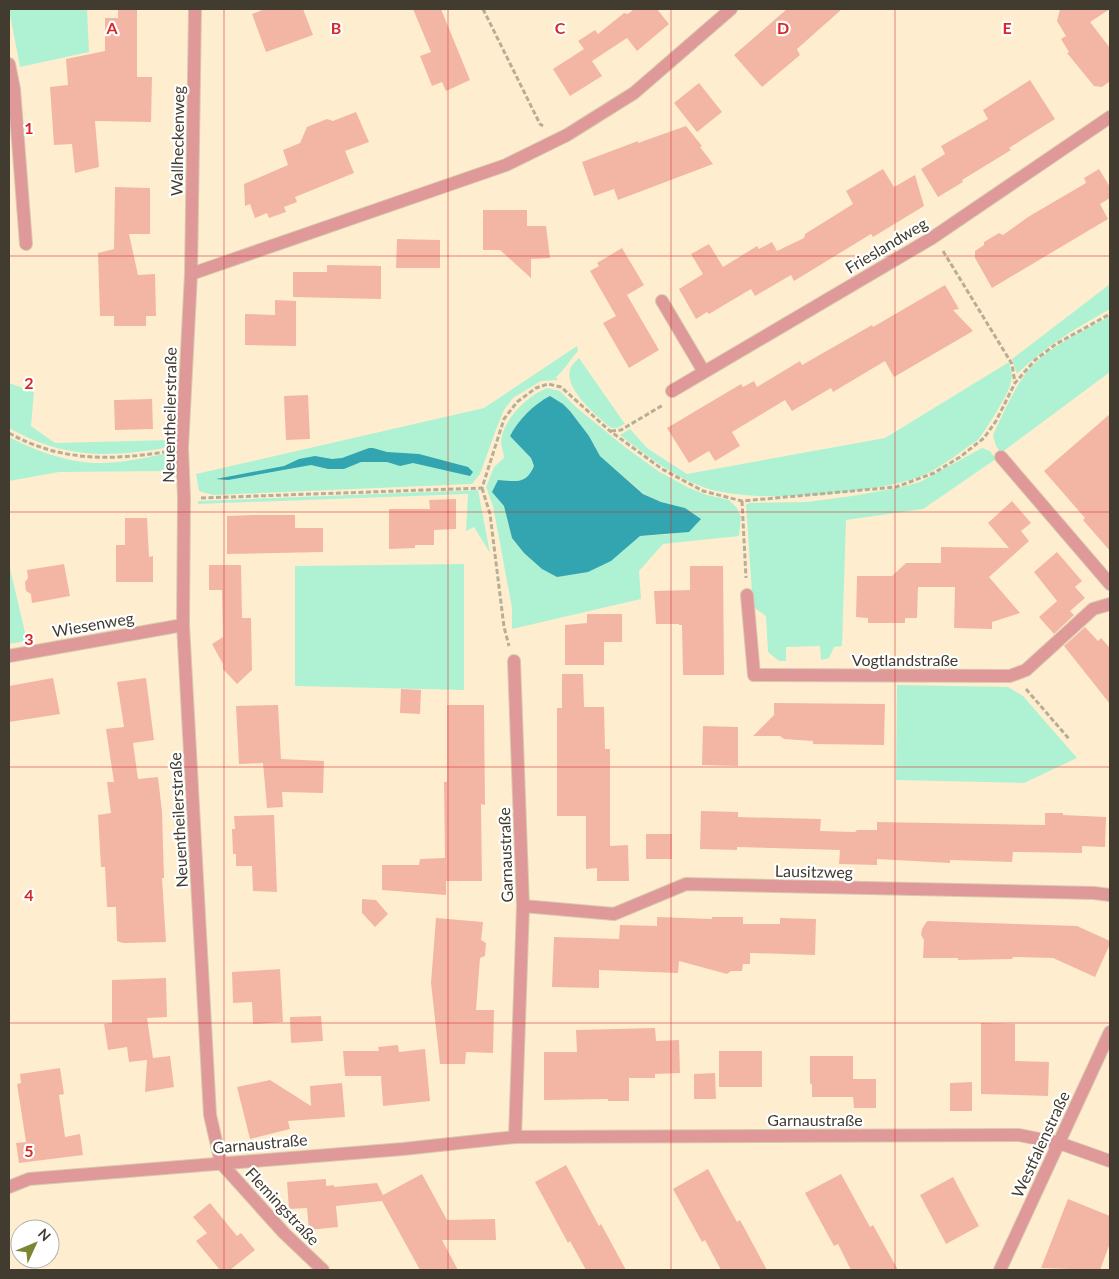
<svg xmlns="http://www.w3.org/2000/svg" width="1119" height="1279" viewBox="0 0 1119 1279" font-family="Lato,sans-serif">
<rect width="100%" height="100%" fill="#feeecf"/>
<path fill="#aff2d3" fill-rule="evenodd" d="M9,9H87L89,52L20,67Z
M1110,284V309C1076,328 1044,347 1017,374L1012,359Z
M1110,316V372L1001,453L996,446L993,435C1003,414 1012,392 1026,373C1047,347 1082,332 1110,316Z
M577,346L578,351C570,359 565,370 556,377L558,380L541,381L513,398L504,410L497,427L480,474L472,484L213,495L199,491L196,474L484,408Z
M579,358L625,424L617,428H611C598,417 564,389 570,370C571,365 576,361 579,358Z
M1009,362C1011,369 1013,374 1011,382C1010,392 985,431 978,440C961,451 942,467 924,475C876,495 751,505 703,487C672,476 646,455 620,435L630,429L647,448L687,474L885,438Z
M9,383L34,392L31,426L55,443L170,440V447C110,458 64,459 9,428Z
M547,388L560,391L577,408L625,447L658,471L689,488L707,495L729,500L737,508L741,517L739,536L663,544L639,571L641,599L512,629V608L493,506L486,487L494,467L504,458C504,453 501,447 501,442C503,419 527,396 547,388ZM542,400L570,411L589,436L600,456L644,494L661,502L685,508L673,534L640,536L631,543L524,553L512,538L498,480C516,481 526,485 534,466L531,458L510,435Z
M9,437C34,450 63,461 93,463C117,464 144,458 169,453L170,471L59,472L9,481Z
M982,448L990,451L996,459L923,509L846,520L842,646L834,647L829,658L821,660L820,646L786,647V661H779L768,652L766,616L753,607L746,505L749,503L807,502L852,496L897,488L920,482Z
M478,490L490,553L474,527L466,531L468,494L198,504V501Z
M9,564L27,641L9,644Z
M464,564V690L295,686V566Z
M897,685L1008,687L1023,696L1077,758L1024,783L896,780Z"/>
<path fill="#32a5b0" d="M550,396L563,404L570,411L589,436L600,456L643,494L661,502L685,508L701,519L689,532L640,536L611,561L588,572L557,577L542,569L524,553L512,538L504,506L492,492L498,480C516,481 526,485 534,466L531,458L510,436C518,420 534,404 550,396Z
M369,448H373L387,452L419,454L468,467L473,472L470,476L413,463L400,466L387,462H361L344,469H328L311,465L228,480L216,479L284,466L299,459L315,456L332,459L342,458Z"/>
<path fill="#f3b6a4" d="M118,9H137V77H152L151,122L95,121L99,167L75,173L72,144L54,145L50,87L68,85L66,59L105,51V18H118Z
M265,9H303L313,35L266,52L252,14Z
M413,9H441L470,80L446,91L442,82L432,86L420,56L431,52Z
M634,9H657L669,24L637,51L627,38L592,61L602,76L570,96L553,69L584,49L578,41L595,30L598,34L624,13L628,14Z
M787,9H842L797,49L800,55L762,87L734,55Z
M1060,9H1110L1090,22L1110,48V81L1102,87L1094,86L1067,53L1069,52L1061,39L1066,36L1057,21Z
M1030,80L1055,119L1009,148L1011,150L962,180L963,182L938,197L921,169L945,154L941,146L988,119L983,110Z
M699,83L722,112L697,132L674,103Z
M356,112L369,142L345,151L354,173L295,197L297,202L284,207L286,212L269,218L267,213L255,218L250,204L245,206L244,184L288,165L283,150L300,143L307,127L327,119L333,121Z
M686,126L702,146L700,147L713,164L618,200L614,189L594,196L582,162L638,141V143Z
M883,169L894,187L915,175L924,206L873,237L871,234L794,281L791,275L755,296L751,289L709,314L707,312L696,319L679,289L703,274L691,254L709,244L723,267L757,246L759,249L772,242L777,251L804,238L805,234L853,204L846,191Z
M1099,169L1110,187V198L1100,204L1108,219L992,288L975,258V251L984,245V242L999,233L1003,235L1028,217L1086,183L1084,178Z
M115,187L150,188V234H129L138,275L155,274L156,316H146V326H114V316H100L98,253L114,249Z
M483,210H527V226H546L550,258L531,259V278L500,250H483Z
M397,239L440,240V268H396Z
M622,248L644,285L627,295L659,350L629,368L603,323L616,316L590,271L599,266L597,263Z
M327,265L381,266V299L293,297V272H327Z
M945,285L959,309L953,310L973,331L894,377L885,361L833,392L831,388L792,411L785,400L732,432L740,446L715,461L709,451L689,463L667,428L741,384L743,387L754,381L757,387L800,361L802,365L872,325L873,327Z
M275,300L296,301V346L245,345V314L275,315Z
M308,395L310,439L286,440L284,396Z
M152,399L153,429L115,430L114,400Z
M1110,414V551L1083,520L1085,518L1044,471Z
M456,499V529L434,530V545H415V548L389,549V509H430L429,500Z
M1012,501L1031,523L1021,531L1029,541L989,577L1020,613L992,622V629L954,628L955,587H918L917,618H905V623H868V618L856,617L857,576H892L906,563H941V547L1009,548L988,523Z
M253,515H295V528H323V552L227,554V516Z
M125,518H147L149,557L153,556V582H116V545H125Z
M1057,552L1082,581L1075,587L1085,598L1070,611L1074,615L1054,634L1039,617L1057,601L1034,572Z
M64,564L70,596L32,603L31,594L26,591L25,582L28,578L27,570Z
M209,565H241L242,618H251L252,670L237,684L223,669V664L212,644L223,637L222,590H209Z
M690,566H723L724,675H683L682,625H679V624H656L654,591L690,590Z
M587,614H622V642H604V665H565V625L587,623Z
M1085,627L1098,641L1101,638L1110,648V704L1064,646Z
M562,674H583L584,707H604L605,749H610V846L628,845L629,881H597V868L586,869V816H557V708H562Z
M53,678L60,714L9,722V686Z
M146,678L154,740L133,743L138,779L158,777L162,812L164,878H162L166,942L123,943L117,941L116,907H107L105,867H101L98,815L111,813L107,782H114L106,729L124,727L117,682Z
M401,689L421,690L420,714L400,713Z
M774,703L885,704L884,745L813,744V741L784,739L780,736H753L774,715Z
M278,705L281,759L324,761L323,793L282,792L283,807L267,808L263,763L239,764L236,706Z
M447,705H484L485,805L481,804L482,881H446V895L382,890V865H419L420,859L445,858L444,782H447Z
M703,726L738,727V766L702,765Z
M701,811L738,812V817L821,819L820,831L855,832L857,830H877V822L1045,825V813H1063V815L1106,817L1105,847L1082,846V853L1013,852L1012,862L950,860V863L877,859V865L839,864L840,850L737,847V850L700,849Z
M274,815L277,892L253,891L252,866H236V854H233L232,829H235L234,816Z
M646,834H672V859H646Z
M362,899L376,900L388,914L375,927L362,913Z
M657,917L712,919V917H743V924H780V918L816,919L815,955L750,953V964H743L742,971H731L727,974L679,961L678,973L599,970V988L552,987L554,937L619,939L620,925L657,926Z
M436,918L483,922L481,940L486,943L485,956L480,958L476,1010H494L493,1053L466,1052L465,1064H440L431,983Z
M927,921L1077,926L1110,941V944L1095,977L1053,958L1013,957L1012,959L958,960V958H923L924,940L921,935L922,929Z
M280,969L283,1022L253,1024L252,1002L233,1003L232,972Z
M166,978L167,1017L147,1018L153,1058L170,1056L174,1087L145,1092L147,1060L129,1062L127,1047L108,1050L104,1024L112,1023V980Z
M321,1016L323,1041L291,1043L290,1017Z
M981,1023L1015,1024V1061L1049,1062L1048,1096L981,1094Z
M655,1028L656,1041L679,1040L680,1073L655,1074V1078H629V1101H608V1099L544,1100V1052H577L576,1030Z
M398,1045L399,1052L425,1049L430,1101L383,1106L381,1076H345L343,1051H379L378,1047Z
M719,1051H762V1087H719Z
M810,1056H853V1079H876V1108H854L853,1097H812V1085L810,1083Z
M60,1068L64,1094L59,1095L65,1137L80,1134L83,1155L19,1163L16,1143L26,1142L17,1084L21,1083L20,1074Z
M715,1073L716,1099H694V1074Z
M270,1080L311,1106L310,1086L342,1083L345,1117L288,1121L290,1129L250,1139L237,1087Z
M972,1082V1111H950V1083Z
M566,1165L599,1226L601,1224L626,1270H586L570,1241L568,1243L535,1182Z
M708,1169L737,1222L740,1220L767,1270H721L705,1240L702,1242L673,1189Z
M422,1174L447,1220L495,1219L496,1240H442L458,1270H420L382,1201L336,1206L338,1227L309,1230L307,1208L289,1209L287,1182L326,1179V1186L334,1185V1187L377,1183L383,1195Z
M841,1174L870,1227L873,1225L898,1270H851L838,1244L834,1246L805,1193Z
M953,1177L979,1226L946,1244L920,1195Z
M1068,1199L1110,1216V1243L1100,1270L1041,1268Z
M210,1203L237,1236L241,1233L255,1250L230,1270H220L196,1241L207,1233L193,1217Z"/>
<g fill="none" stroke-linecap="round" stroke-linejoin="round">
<g stroke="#d8caaf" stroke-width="14">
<path id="minor" d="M195,9L191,274L182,448L184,498L183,625L210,1115L221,1163L284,1233L323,1270
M9,64L14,89L26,244
M191,274L506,165L567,135L634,93L731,9
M662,301L704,372
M672,391L932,238L1110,117
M1001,457L1110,584
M747,595L754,675L1010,676L1026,670L1093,609L1110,604
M9,656L183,625
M514,661L523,906L515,1137
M523,906L614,914L686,884L1094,893L1110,895
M9,1187L29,1179L403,1149L515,1137L1019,1135L1059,1143L1110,1161
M1000,1270L1110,1032"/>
</g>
<path stroke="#b9ad95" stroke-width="3" stroke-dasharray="5 2.5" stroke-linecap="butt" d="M483,9L540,124L543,126
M943,251L1012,364L1015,383
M611,431L621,430L663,405
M9,433C59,461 109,461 164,452
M482,488L490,514L504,627L509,646
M201,498L482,488L504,419L517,402L536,388L548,384L561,387L610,431L662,469L703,491L742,501L896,487L934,473L960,457L984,438L996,421L1015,383L1035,360L1056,344L1110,314
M742,501L746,578
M1026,689L1070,740"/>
<use href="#minor" stroke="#df9999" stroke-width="12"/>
</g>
<path fill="none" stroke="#d62828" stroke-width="1" stroke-opacity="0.55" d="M224,9V1270M448,9V1270M671,9V1270M895,9V1270M9,256H1110M9,512H1110M9,767H1110M9,1023H1110"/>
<g text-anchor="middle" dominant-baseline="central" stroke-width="4.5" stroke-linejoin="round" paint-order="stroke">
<g font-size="16" fill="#423c30" stroke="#fff">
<text transform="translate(177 141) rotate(-89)">Wallheckenweg</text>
<text transform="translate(886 245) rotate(-31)">Frieslandweg</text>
<text transform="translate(169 415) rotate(-89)">Neuentheilerstraße</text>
<text transform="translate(93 624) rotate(-10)">Wiesenweg</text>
<text x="905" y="659">Vogtlandstraße</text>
<text transform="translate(178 820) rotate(-93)">Neuentheilerstraße</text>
<text transform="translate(505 855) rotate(-92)">Garnaustraße</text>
<text transform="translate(814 871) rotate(1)">Lausitzweg</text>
<text x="815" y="1119">Garnaustraße</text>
<text transform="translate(260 1143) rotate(-5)">Garnaustraße</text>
<text transform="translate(1040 1144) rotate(-65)">Westfalenstraße</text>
<text transform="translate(283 1206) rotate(47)">Flemingstraße</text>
</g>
</g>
<g font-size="16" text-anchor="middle" font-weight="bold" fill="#d62828" stroke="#fff" stroke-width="4.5" stroke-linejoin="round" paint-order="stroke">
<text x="112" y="34">A</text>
<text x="336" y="34">B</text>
<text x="560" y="34">C</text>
<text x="783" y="34">D</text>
<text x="1007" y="34">E</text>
<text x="29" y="134">1</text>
<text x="29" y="389">2</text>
<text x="29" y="645">3</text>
<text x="29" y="901">4</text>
<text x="29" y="1157">5</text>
</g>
<rect width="1119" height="1279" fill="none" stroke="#423c30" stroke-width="20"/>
<g transform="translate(35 1244) rotate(46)"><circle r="24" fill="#ffffff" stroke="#b3b1ac"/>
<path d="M0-4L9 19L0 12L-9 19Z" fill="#7c8633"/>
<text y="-8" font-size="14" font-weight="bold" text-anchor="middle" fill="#423c30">N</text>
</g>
</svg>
